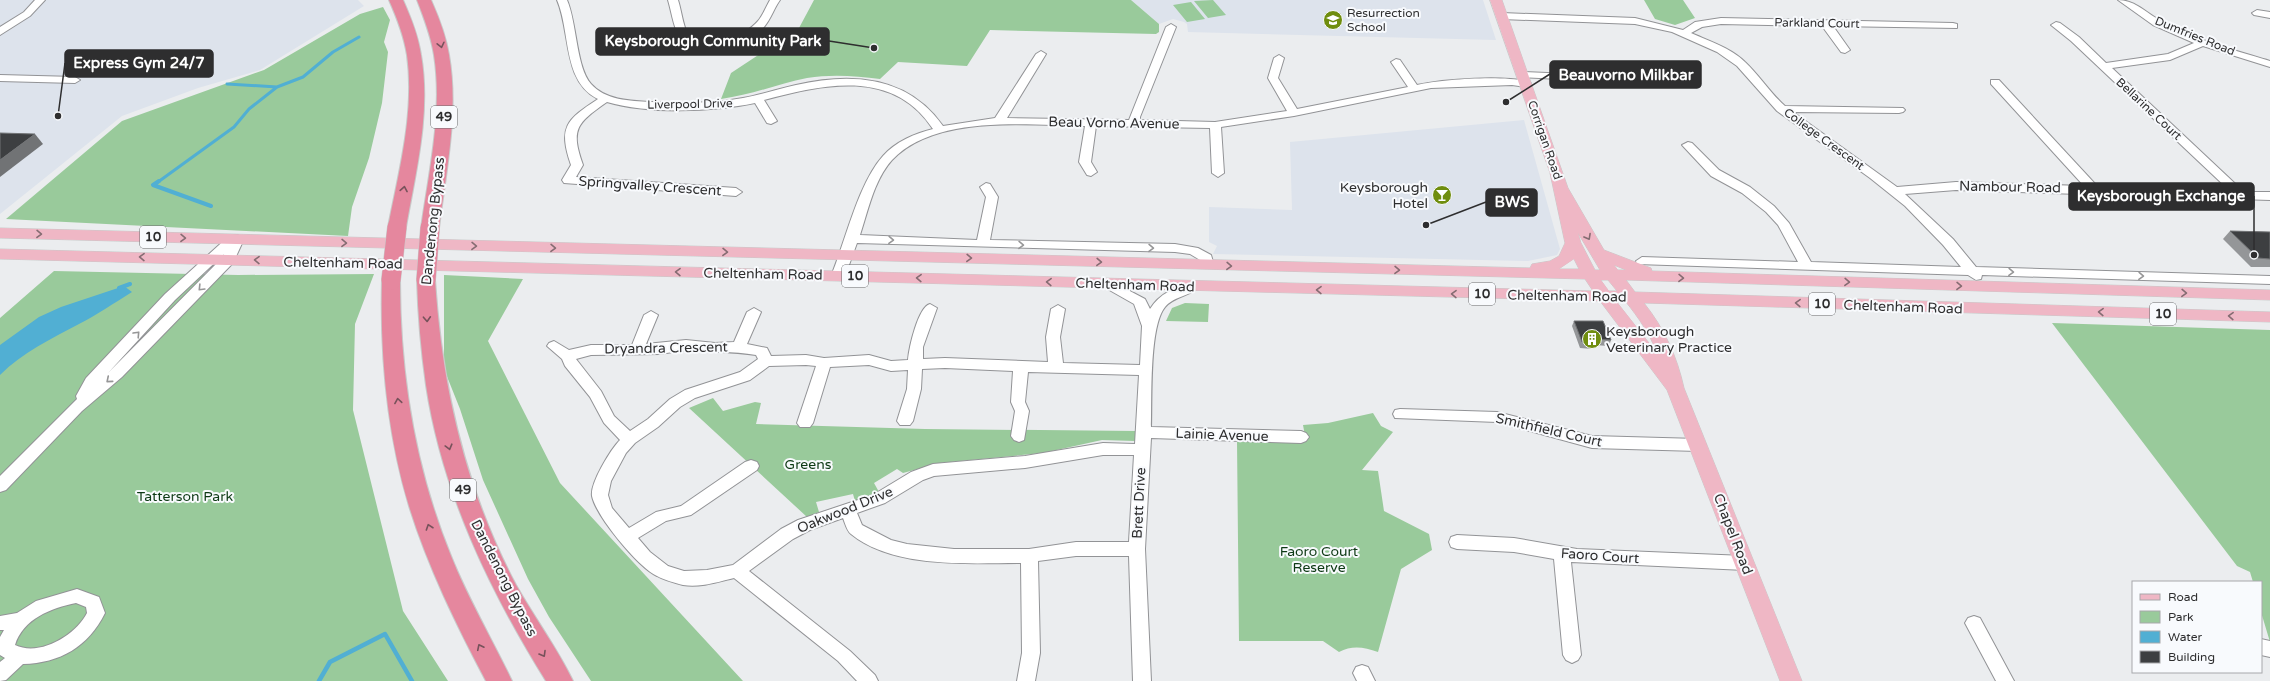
<svg xmlns="http://www.w3.org/2000/svg" width="2270" height="681" viewBox="0 0 2270 681" font-family="'Varela Round',sans-serif">
<rect width="100%" height="100%" fill="#ebedef"/>
<path fill="#dde3ec" d="M0,0H358L364,6L260,70L198,88L122,116L0,214Z
M1131,0H1483L1496,40L1188,32L1187,24L1184,22L1173,19L1159,24Z
M1524,120L1560,249L1557,255L1528,261L1213,254L1217,246L1209,242V207L1292,210L1290,142Z"/>
<path fill="#99ca9b" d="M814,0H1131L1159,24V32L1156,34L990,30L967,66L898,62L880,79C856,76 832,74 807,78C778,84 751,95 721,99L731,73L799,28Z
M1213,0L1226,15L1208,18L1194,1Z
M1644,0H1683L1695,18L1675,25L1655,19Z
M1191,2L1205,19L1187,22L1173,5Z
M383,7L390,20L384,42L388,52L382,103L369,158L352,207L348,236L6,219L122,121L264,70L360,14Z
M54,271L238,275L374,274L355,324L353,410L403,611L448,681H0V318Z
M444,275L523,279L488,341L560,483L743,681H591L549,617L528,579L483,480L460,409L444,369Z
M1185,303L1209,304L1208,322L1166,321L1172,308Z
M2052,323L2270,330V642L2261,612V582H2253L2250,572L2237,566Z
M713,398L723,411L755,402L761,403L756,424L925,429L1136,431L1135,441L1102,440L1043,453L940,463L903,473L897,469L874,483L879,492L855,501L853,494L816,502L819,512L807,517L689,408Z
M1373,413L1381,426L1393,432L1362,470L1378,471L1384,511L1429,534L1432,550L1401,569L1378,652C1364,647 1352,645 1339,652L1323,641H1239L1237,441H1306L1303,425L1328,423Z"/>
<path fill="#51afd3" d="M124,286L132,292C114,303 97,315 79,324C51,339 23,352 0,375V345L39,317L61,307Z"/>
<g fill="none" stroke-linecap="round" stroke-linejoin="round">
<path stroke="#51afd3" stroke-width="3" d="M227,84L277,87
M158,182L234,127L249,109L277,87L303,77L333,52L359,37"/>
<path stroke="#51afd3" stroke-width="4" d="M159,181L153,185L211,206
M119,288L130,284"/>
<path stroke="#51afd3" stroke-width="4.5" d="M319,681L330,662L385,634L412,681"/>
<g stroke="#929396" stroke-width="2">
<path id="minor" d="M35,0H45L30,16L0,35V27L24,12Z
M557,0H567C577,23 576,67 591,84C605,100 630,101 650,102C681,103 712,104 743,98C761,95 778,89 796,85C852,72 908,76 943,126L995,118L1036,54L1041,51L1046,54L1007,118L1129,120L1166,27L1171,24L1176,27L1140,117V120L1215,122L1287,111L1268,78L1274,58L1279,55L1284,58L1278,78L1297,109L1408,87L1391,62L1396,59L1400,60L1417,85C1443,79 1505,75 1530,82L1531,84L1526,87L1512,85L1431,88L1294,116L1221,127L1224,173L1218,177L1212,173L1210,128L1096,126L1091,162L1097,172L1091,176L1087,175L1079,162L1085,126C1028,125 935,114 892,160C874,180 868,211 860,235L977,240L986,197L980,187L986,183L990,184L998,197L990,240L1175,244L1198,248L1211,255L1214,265L1212,268H1202L1200,260L1190,254L1175,252L857,243L845,276L838,280L831,276C846,240 858,184 883,156C895,142 916,133 933,129C893,68 824,84 764,100L777,121L771,124L767,123L755,103C713,112 648,114 607,102C577,123 570,129 583,165L576,177L736,188L742,192L736,196L564,183L562,180L571,165C558,127 566,120 598,99C562,81 571,32 557,0Z
M668,0H678C682,12 683,31 692,40C708,55 746,35 758,21C763,15 766,7 770,0H780C774,8 771,19 764,27C748,44 704,65 684,43C674,33 672,13 668,0Z
M2118,0C2133,0 2143,10 2156,18C2191,39 2231,49 2270,61V67L2203,46L2170,60L2112,68L2244,192H2270V200L1956,190L1905,194L1953,239L1976,267L2270,276V284L1982,275L1981,279L1976,280L1968,275L1637,264L1636,261L1642,257L1798,262L1778,225L1766,212L1742,193L1711,176L1682,145L1688,142L1692,143L1719,170L1750,187L1774,206L1789,223L1811,262L1961,267L1943,245L1905,206L1870,178L1777,111L1737,66L1717,52L1672,32L1635,24L1502,19L1497,16L1502,13L1635,18L1683,30L1695,22L1721,18L1953,23L1957,24V28L1833,26L1850,50L1845,53L1841,52L1822,26L1721,24L1702,27L1691,33C1709,41 1731,48 1745,62C1760,76 1770,93 1785,106L1903,108L1905,110L1903,112L1899,113L1793,112L1897,187L1956,182L2084,186L1991,84V80H1999L2098,187L2230,191L2071,41L2051,25L2056,22L2060,23L2079,37L2106,63L2168,54L2194,43L2153,25Z
M2257,10L2270,12V18L2254,15L2252,13Z
M1523,72L1641,77L1646,80L1641,83L1519,77V73Z
M0,75L75,77L80,80L75,83L0,81Z
M238,235L244,239L233,263L122,377L82,411L6,490L0,492V476L77,399L76,396L86,378L165,294L229,236ZM224,254L222,258L108,373L175,300Z
M1109,280L1145,299L1150,309C1160,293 1174,288 1192,283L1199,287C1193,295 1174,296 1165,307C1149,326 1152,399 1151,427L1301,431L1306,433L1309,437L1306,441L1301,443L1151,438L1145,549L1151,681H1133L1129,556H1076L1038,561L1040,653L1035,681H1017L1022,653L1021,563C969,563 894,569 851,534C847,531 845,523 843,518L810,530L793,539L749,571L850,651L875,675L878,681H857L838,661L734,578C718,582 699,588 683,585C675,583 664,580 657,576C638,567 596,516 592,496C590,483 611,449 620,440L604,423L590,397L565,366L562,359L547,346L549,343L554,341L569,350L591,345H632L644,315L651,311L658,315L646,344L686,340L715,343L734,342L747,312L754,308L761,312L747,344L767,348L771,356L806,355L824,358L869,355L891,361L908,360C909,348 918,307 930,304L937,308L923,347V359L945,358L1048,362L1046,337L1051,309L1058,305L1065,309L1060,337L1063,363L1140,365L1142,326L1134,304L1104,287L1102,284ZM686,350C710,352 733,351 756,355L758,359L740,372L685,390L670,399L648,419L630,431L614,416L601,391L576,359L591,355L660,354ZM806,365L816,366L797,423L800,427H810L813,423L830,367L869,365L891,371L908,370L907,389L897,421L900,425H910L913,421L921,389L922,369L945,368L1013,371L1011,402L1015,411L1011,436L1014,440L1019,442L1024,440L1029,411L1025,402L1028,372L1139,375L1135,444L1103,443L1025,456L933,464L911,472L873,495L798,520L781,529L733,565L707,570L684,571L668,566L650,552L638,538L666,521L691,515L757,470L759,466L757,462L751,460L745,462L681,506L656,512L629,528L612,508L608,495L611,481L626,453L635,443L658,427L680,407L695,398L750,380L769,366ZM1103,455H1134L1129,542H1076L1029,549H954L907,544L891,540L862,525L857,513L885,503L923,480L934,476L1025,468Z
M1400,409L1497,412L1592,436L1698,439L1703,441L1706,445L1703,449L1698,451L1592,448L1497,422L1395,418L1393,414L1395,410Z
M1457,535L1514,538L1577,549L1745,556L1751,558L1753,563L1751,568L1745,570L1571,562L1581,655L1578,660L1572,663L1566,660L1563,655L1554,559L1514,552L1457,549L1451,547L1449,542L1451,537Z
M77,589L99,597L105,613C88,647 60,663 23,664L6,680L0,681V662L5,658L0,655V637L4,630H0V616L17,613L36,601ZM76,603L86,607L87,613C76,635 40,657 15,645C23,619 51,608 76,603Z
M1974,616L1980,618L2014,681H1996L1965,623L1968,618Z
M2261,639L2270,641V657L2261,655Z
M1362,665L1368,667L1375,681H1357L1353,673L1356,667Z"/>
</g>
<g stroke="#c9c9c9" stroke-width="1">
<path id="major" d="M1490,0H1502L1568,188L1604,250L1651,268L1652,271L2270,290V300L1626,280L1635,292L2270,312V322L1644,303C1664,328 1677,356 1684,388L1802,681H1780L1667,390L1600,301L0,259V249L1593,291L1585,279L0,238V228L1530,268L1532,264L1550,261L1559,256L1565,243L1550,173ZM1578,233L1600,270H1595L1581,243ZM1574,259L1579,269H1559ZM1614,265L1626,270H1618ZM1601,280H1608L1617,291H1609ZM1617,302H1626C1638,317 1650,334 1657,353Z"/>
</g>
<g stroke="#c9c9c9" stroke-width="2">
<path id="highway" d="M389,0H403C411,18 418,35 421,55C431,112 416,171 406,227L403,231H391L388,227C399,171 415,112 407,55C404,36 397,18 389,0Z
M417,0H431C439,18 446,36 449,55C459,112 446,171 439,228L436,232H424L421,228C429,171 443,112 434,55C431,36 424,18 417,0Z
M391,274L398,276L400,280C400,374 415,468 451,556C468,599 492,639 512,681H486C456,624 428,567 409,506C387,433 380,355 382,280L384,276Z
M426,274L433,276L435,280C442,387 465,489 516,585C534,617 557,648 573,681H546C490,591 442,492 426,385C421,350 418,315 417,280L419,276Z"/>
</g>
<use href="#minor" fill="#fff" fill-rule="evenodd"/>
<use href="#major" fill="#efb7c5" fill-rule="evenodd"/>
<use href="#highway" fill="#e5879e" fill-rule="evenodd"/>
<g stroke="#c9c9c9" stroke-width="20" stroke-linecap="butt">
<path id="highway-bridge" d="M391,280L397,227
M426,280L430,228"/>
</g>
<use href="#highway-bridge" stroke="#e5879e" stroke-width="19"/>
</g>
<path fill="#949698" d="M2230,231L2270,232V267H2251L2223,239Z
M1574,321L1611,340L1609,346L1594,345L1593,349L1580,348L1572,326Z"/>
<path fill="#717375" d="M35,134L43,144L0,177V160Z"/>
<path fill="#3d3f41" stroke="#717375" d="M0,133L35,134L0,160Z
M2230,231L2270,232V259L2258,258Z
M1574,321H1603L1611,340L1593,339L1595,343L1582,342Z"/>
<defs><path id="oneway-chevron" d="M-2-3.5L2.5 0L-2 3.5" fill="none" stroke-width="1.6" stroke-linecap="round" stroke-linejoin="round"/></defs>
<g stroke="#77525b">
<use href="#oneway-chevron" transform="translate(441 45) rotate(77)"/>
<use href="#oneway-chevron" transform="translate(404 189) rotate(-80)"/>
<use href="#oneway-chevron" transform="translate(427 319) rotate(87)"/>
<use href="#oneway-chevron" transform="translate(398 401) rotate(-99)"/>
<use href="#oneway-chevron" transform="translate(449 447) rotate(75)"/>
<use href="#oneway-chevron" transform="translate(429 527) rotate(-109)"/>
<use href="#oneway-chevron" transform="translate(480 647) rotate(-116)"/>
<use href="#oneway-chevron" transform="translate(543 654) rotate(60)"/>
</g>
<g stroke="#856c72">
<use href="#oneway-chevron" transform="translate(39 234) rotate(1)"/>
<use href="#oneway-chevron" transform="translate(1588 237) rotate(61)"/>
<use href="#oneway-chevron" transform="translate(183 238) rotate(1)"/>
<use href="#oneway-chevron" transform="translate(344 243) rotate(1)"/>
<use href="#oneway-chevron" transform="translate(474 246) rotate(1)"/>
<use href="#oneway-chevron" transform="translate(553 248) rotate(1)"/>
<use href="#oneway-chevron" transform="translate(725 252) rotate(1)"/>
<use href="#oneway-chevron" transform="translate(142 257) rotate(-179)"/>
<use href="#oneway-chevron" transform="translate(969 258) rotate(2)"/>
<use href="#oneway-chevron" transform="translate(257 260) rotate(-179)"/>
<use href="#oneway-chevron" transform="translate(1099 262) rotate(2)"/>
<use href="#oneway-chevron" transform="translate(1229 266) rotate(2)"/>
<use href="#oneway-chevron" transform="translate(1397 270) rotate(1)"/>
<use href="#oneway-chevron" transform="translate(678 272) rotate(-179)"/>
<use href="#oneway-chevron" transform="translate(919 278) rotate(-178)"/>
<use href="#oneway-chevron" transform="translate(1681 278) rotate(1)"/>
<use href="#oneway-chevron" transform="translate(1049 282) rotate(-178)"/>
<use href="#oneway-chevron" transform="translate(1847 282) rotate(2)"/>
<use href="#oneway-chevron" transform="translate(1959 286) rotate(1)"/>
<use href="#oneway-chevron" transform="translate(1319 290) rotate(-179)"/>
<use href="#oneway-chevron" transform="translate(2184 293) rotate(2)"/>
<use href="#oneway-chevron" transform="translate(1454 294) rotate(-179)"/>
<use href="#oneway-chevron" transform="translate(1798 303) rotate(-178)"/>
<use href="#oneway-chevron" transform="translate(2101 312) rotate(-178)"/>
<use href="#oneway-chevron" transform="translate(2231 316) rotate(-178)"/>
</g>
<g stroke="#969697">
<use href="#oneway-chevron" transform="translate(891 240) rotate(2)"/>
<use href="#oneway-chevron" transform="translate(1021 245) rotate(1)"/>
<use href="#oneway-chevron" transform="translate(1151 248) rotate(1)"/>
<use href="#oneway-chevron" transform="translate(2011 272) rotate(2)"/>
<use href="#oneway-chevron" transform="translate(2141 276) rotate(2)"/>
<use href="#oneway-chevron" transform="translate(201 288) rotate(134)"/>
<use href="#oneway-chevron" transform="translate(137 334) rotate(-47)"/>
<use href="#oneway-chevron" transform="translate(109 380) rotate(140)"/>
</g>
<defs>
<g id="school-disc" transform="scale(1)"><circle r="9.5" fill="#6f8d0e" stroke="#f8fafd"/><path d="M0-5L7-2L0 1L-7-2ZM-4 1L0 2.5L4 1V4Q0 6-4 4Z" fill="#fff"/></g>
<g id="bar-disc" transform="scale(1)"><circle r="9.5" fill="#6f8d0e" stroke="#f8fafd"/><path d="M-6-5H6L.8 .8V4.5H3.5V6h-7V4.5H-.8V.8Z" fill="#fff"/></g>
<g id="building-disc" transform="scale(1)"><circle r="9.5" fill="#6f8d0e" stroke="#f8fafd"/><path d="M-4-6H4V6H1V3H-1V6H-4ZM-2.5-4.3h1.7v1.8h-1.7ZM.8-4.3h1.7v1.8H.8ZM-2.5-1h1.7V.8h-1.7ZM.8-1h1.7V.8H.8Z" fill="#fff"/></g>
</defs>
<g fill-rule="evenodd">
<use href="#school-disc" x="1333" y="20"/>
<use href="#bar-disc" x="1442" y="195"/>
<use href="#building-disc" x="1592" y="339"/>
</g>
<g text-anchor="middle" dominant-baseline="central" stroke-width="4" stroke-linejoin="round" paint-order="stroke">
<g font-size="12" fill="#2e2e2f" stroke="#f8fafd" text-anchor="start">
<text x="1347" y="13">Resurrection<tspan x="1347" dy="14">School</tspan></text>
</g>
<g font-size="12" fill="#2e2e2f" stroke="#f8fafd">
<text transform="translate(1817 23) rotate(1)">Parkland Court</text>
<text transform="translate(2195 36) rotate(22)">Dumfries Road</text>
<text transform="translate(690 104) rotate(-1)">Liverpool Drive</text>
<text transform="translate(2149 109) rotate(43)">Bellarine Court</text>
<text transform="translate(1824 139) rotate(36)">College Crescent</text>
<text transform="translate(1545 140) rotate(71)">Corrigan Road</text>
</g>
<g fill="#f8fafd" stroke="#6b6b6d" stroke-width="1">
<rect x="431" y="106" width="26" height="22" rx="3"/>
<rect x="140" y="226" width="26" height="22" rx="3"/>
<rect x="842" y="265" width="26" height="22" rx="3"/>
<rect x="1469" y="283" width="26" height="22" rx="3"/>
<rect x="1809" y="293" width="26" height="22" rx="3"/>
<rect x="2150" y="303" width="26" height="22" rx="3"/>
<rect x="450" y="479" width="26" height="22" rx="3"/>
</g>
<g font-size="13" font-weight="bold" fill="#2e2e2f">
<text x="444" y="117">49</text>
<text x="153" y="237">10</text>
<text x="855" y="276">10</text>
<text x="1482" y="294">10</text>
<text x="1822" y="304">10</text>
<text x="2163" y="314">10</text>
<text x="463" y="490">49</text>
</g>
<g font-size="14" fill="#2e2e2f" stroke="#f8fafd">
<text transform="translate(1114 123) rotate(1)">Beau Vorno Avenue</text>
<text transform="translate(650 186) rotate(4)">Springvalley Crescent</text>
<text transform="translate(2010 187) rotate(1)">Nambour Road</text>
<text transform="translate(433 221) rotate(-84)">Dandenong Bypass</text>
<text transform="translate(343 263) rotate(1)">Cheltenham Road</text>
<text transform="translate(763 274) rotate(1)">Cheltenham Road</text>
<text transform="translate(1135 285) rotate(2)">Cheltenham Road</text>
<text transform="translate(1567 296) rotate(1)">Cheltenham Road</text>
<text transform="translate(1903 307) rotate(2)">Cheltenham Road</text>
<text transform="translate(666 348) rotate(-1)">Dryandra Crescent</text>
<text transform="translate(1549 430) rotate(13)">Smithfield Court</text>
<text transform="translate(1222 435) rotate(2)">Lainie Avenue</text>
<text transform="translate(1139 503) rotate(-87)">Brett Drive</text>
<text transform="translate(845 510) rotate(-22)">Oakwood Drive</text>
<text transform="translate(1733 534) rotate(69)">Chapel Road</text>
<text transform="translate(1600 556) rotate(4)">Faoro Court</text>
<text transform="translate(504 578) rotate(63)">Dandenong Bypass</text>
</g>
<g font-size="14" fill="#2e2e2f" stroke="#f8fafd" text-anchor="end">
<text x="1428" y="187">Keysborough<tspan x="1428" dy="16">Hotel</tspan></text>
<text x="1606" y="331" text-anchor="start">Keysborough<tspan x="1606" dy="16">Veterinary Practice</tspan></text>
</g>
<g font-size="14" fill="#0d3914" stroke="#f8fafd">
<text x="808" y="464">Greens</text>
<text x="185" y="496">Tatterson Park</text>
<text x="1319" y="551">Faoro Court<tspan x="1319" dy="16">Reserve</tspan></text>
</g>
</g>
<path fill="none" stroke="#2e2e2f" stroke-width="1.5" d="M874 48L829 41M58 116L65 63M1506 102L1550 74M2254 255L2254 196M1426 225L1486 202"/>
<g fill="#2e2e2f" stroke="#f8fafd" stroke-width="1.5">
<circle cx="874" cy="48" r="4"/>
<circle cx="58" cy="116" r="4"/>
<circle cx="1506" cy="102" r="4"/>
<circle cx="2254" cy="255" r="4"/>
<circle cx="1426" cy="225" r="4"/>
</g>
<g fill="#2e2e2f" stroke="#2e2e2f" stroke-width="1.5">
<rect x="596" y="28" width="233" height="27" rx="4"/>
<rect x="65" y="50" width="148" height="27" rx="4"/>
<rect x="1550" y="61" width="151" height="27" rx="4"/>
<rect x="2069" y="183" width="185" height="27" rx="4"/>
<rect x="1486" y="189" width="51" height="27" rx="4"/>
</g>
<g font-size="15" text-anchor="middle" font-weight="bold" fill="#fff">
<text x="713" y="46">Keysborough Community Park</text>
<text x="139" y="68">Express Gym 24/7</text>
<text x="1626" y="80">Beauvorno Milkbar</text>
<text x="2161" y="201">Keysborough Exchange</text>
<text x="1512" y="207">BWS</text>
</g>
<rect x="2132" y="581" width="130" height="92" fill="#f8fafd" stroke="#a7a8ab"/>
<rect x="2140" y="594" width="20" height="6" fill="#efb7c5" stroke="#a7a8ab"/>
<text x="2168" y="601" font-size="12" fill="#2e2e2f">Road</text>
<rect x="2140" y="611" width="20" height="12" fill="#99ca9b" stroke="#a7a8ab"/>
<text x="2168" y="621" font-size="12" fill="#2e2e2f">Park</text>
<rect x="2140" y="631" width="20" height="12" fill="#51afd3" stroke="#a7a8ab"/>
<text x="2168" y="641" font-size="12" fill="#2e2e2f">Water</text>
<rect x="2140" y="651" width="20" height="12" fill="#3d3f41" stroke="#a7a8ab"/>
<text x="2168" y="661" font-size="12" fill="#2e2e2f">Building</text>
</svg>
